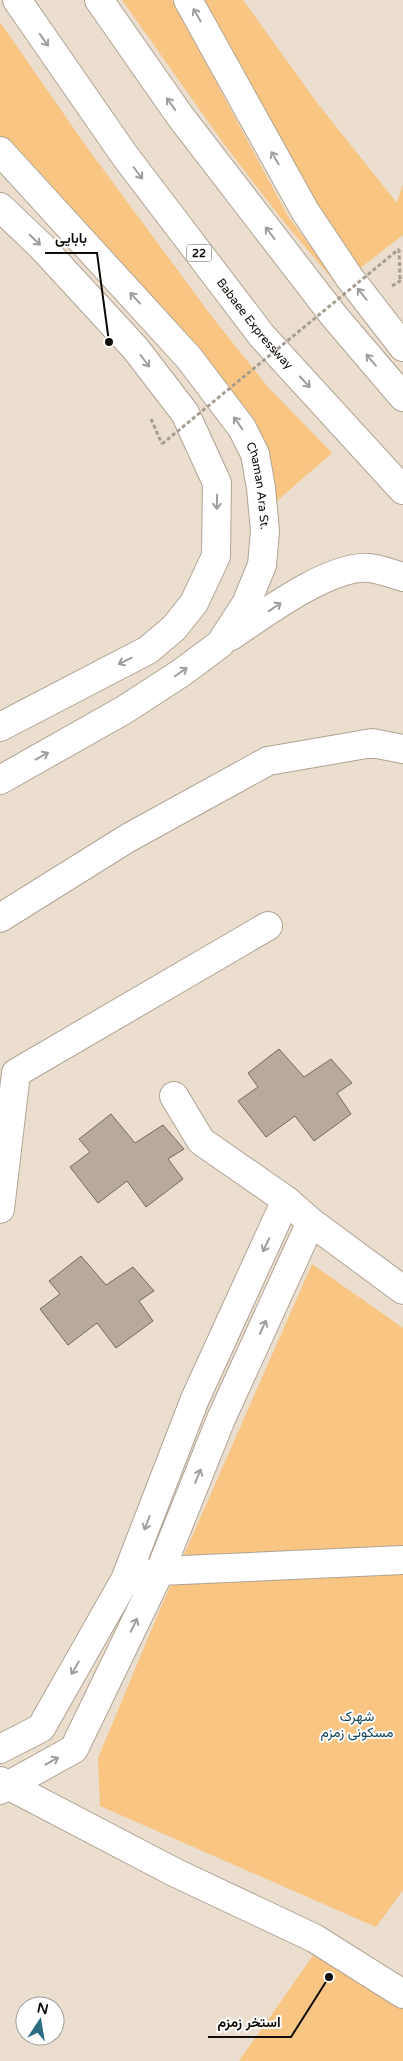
<svg xmlns="http://www.w3.org/2000/svg" width="403" height="2061" viewBox="0 0 403 2061" font-family="'Varela Round',Vazirmatn,sans-serif">
<rect width="100%" height="100%" fill="#ebdece"/>
<path fill="#f8c583" d="M122,0H172L289,218L371,325L280,217L224,144Z
M202,0H243L318,104L397,203L403,184V235L359,269L317,208Z
M0,22L86,146L213,318L268,387L332,453L262,514L250,467L201,391L0,166Z
M312,1264L403,1328V1890L376,1927L100,1806L98,1758L161,1607Z
M319,1947L403,2008V2061H239Z"/>
<path fill="#b7aa9b" stroke="#766a5c" d="M279,1049L304,1077L331,1059L352,1083L337,1093L351,1114L314,1141L295,1116L266,1137L238,1101L258,1087L248,1073Z
M111,1114L135,1143L163,1125L184,1149L168,1159L183,1179L146,1207L127,1181L98,1203L70,1167L90,1152L79,1139Z
M81,1256L106,1285L133,1267L154,1291L139,1301L153,1321L116,1348L97,1323L68,1345L40,1309L60,1294L49,1281Z"/>
<g fill="none" stroke-linecap="round" stroke-linejoin="round">
<g stroke="#b0a494" stroke-width="30">
<path id="minor" d="M0,918L128,838L268,761L372,743L403,749
M174,1096L201,1141L286,1200L311,1222L403,1290
M0,1209L16,1073L268,926
M145,1575L160,1571L403,1560
M0,1749L41,1728L125,1580L195,1399L286,1200
M0,1781L176,1873L314,1938L403,1994
M0,1790L74,1749L160,1571L221,1419L311,1222"/>
</g>
<g stroke="#b0a494" stroke-width="30">
<g id="primary">
<path d="M188,0L305,211L349,277L403,347"/>
<path id="s1" d="M0,151L189,358L242,428L255,454L261,488L265,531L262,565L246,604L220,644L181,673L124,710L0,780"/>
<path d="M0,207L41,246L135,348L185,413L217,483L216,556L194,603L174,628L148,650L0,727"/>
<path d="M231,636C264,614 329,565 369,568C380,569 392,574 403,577"/>
</g>
</g>
<g stroke="#b0a494" stroke-width="30">
<g id="trunk">
<path id="s2" d="M17,0L125,156L262,336L403,490"/>
<path d="M99,0L180,116L334,316L403,397"/>
</g>
</g>
<path stroke="#a79d90" stroke-width="3" stroke-dasharray="4 2.5" stroke-linecap="butt" d="M399,249L400,279
M392,286L403,279
M151,419L162,444"/>
<use href="#minor" stroke="#fff" stroke-width="28"/>
<use href="#primary" stroke="#fff" stroke-width="28"/>
<use href="#trunk" stroke="#fff" stroke-width="28"/>
<path stroke="#a79d90" stroke-width="3" stroke-dasharray="4 2.5" stroke-linecap="butt" d="M162,444L399,249"/>
</g>
<defs><path id="oneway-shaft" d="M-6 0H5M1.5-3L5.5 0L1.5 3" fill="none" stroke-width="1.6" stroke-linecap="round" stroke-linejoin="round" transform="scale(1.25)"/></defs>
<g stroke="#9f9e9c">
<use href="#oneway-shaft" transform="translate(197 15) rotate(-120)"/>
<use href="#oneway-shaft" transform="translate(44 40) rotate(55)"/>
<use href="#oneway-shaft" transform="translate(171 104) rotate(-125)"/>
<use href="#oneway-shaft" transform="translate(275 158) rotate(-120)"/>
<use href="#oneway-shaft" transform="translate(138 173) rotate(53)"/>
<use href="#oneway-shaft" transform="translate(270 233) rotate(-128)"/>
<use href="#oneway-shaft" transform="translate(35 240) rotate(44)"/>
<use href="#oneway-shaft" transform="translate(362 294) rotate(-129)"/>
<use href="#oneway-shaft" transform="translate(135 298) rotate(-132)"/>
<use href="#oneway-shaft" transform="translate(371 360) rotate(-131)"/>
<use href="#oneway-shaft" transform="translate(145 361) rotate(53)"/>
<use href="#oneway-shaft" transform="translate(305 382) rotate(47)"/>
<use href="#oneway-shaft" transform="translate(238 423) rotate(-125)"/>
<use href="#oneway-shaft" transform="translate(217 502) rotate(91)"/>
<use href="#oneway-shaft" transform="translate(275 607) rotate(-34)"/>
<use href="#oneway-shaft" transform="translate(125 661) rotate(154)"/>
<use href="#oneway-shaft" transform="translate(181 672) rotate(-35)"/>
<use href="#oneway-shaft" transform="translate(42 756) rotate(-29)"/>
<use href="#oneway-shaft" transform="translate(266 1245) rotate(115)"/>
<use href="#oneway-shaft" transform="translate(263 1327) rotate(-65)"/>
<use href="#oneway-shaft" transform="translate(198 1476) rotate(-68)"/>
<use href="#oneway-shaft" transform="translate(147 1523) rotate(111)"/>
<use href="#oneway-shaft" transform="translate(134 1625) rotate(-64)"/>
<use href="#oneway-shaft" transform="translate(75 1668) rotate(120)"/>
<use href="#oneway-shaft" transform="translate(52 1761) rotate(-29)"/>
</g>
<g text-anchor="middle" dominant-baseline="central" stroke-width="4" stroke-linejoin="round" paint-order="stroke">
<rect fill="#fff" stroke="#585551" stroke-width="1" x="186.5" y="244.5" width="25" height="17" rx="4"/>
<g font-size="11" font-weight="bold" fill="#100c07">
<text x="199" y="253">22</text>
</g>
<g font-size="12" fill="#100c07" stroke="#fff">
<text stroke="none"><textPath href="#s2" startOffset="402">Babaee Expressway</textPath></text>
<text stroke="none"><textPath href="#s1" startOffset="429">Chaman Ara St.</textPath></text>
</g>
<g font-size="14" fill="#154959" stroke="#fff">
<text x="357" y="1716">شهرک<tspan x="357" dy="16">مسکونی زمزم</tspan></text>
</g>
</g>
<path fill="none" stroke="#100c07" stroke-width="2" d="M109 342L97 253H45M329 1977L291 2037H208"/>
<g fill="#100c07" stroke="#fff" stroke-width="2">
<circle cx="109" cy="342" r="5"/>
<circle cx="329" cy="1977" r="5"/>
</g>
<g font-size="14" text-anchor="middle" font-weight="bold" fill="#100c07" stroke="#fff" stroke-width="4" stroke-linejoin="round" paint-order="stroke">
<text x="71" y="243">بابایی</text>
<text x="249" y="2027">استخر زمزم</text>
</g>
<g transform="translate(40 2021) rotate(12)"><circle r="24" fill="#ffffff" stroke="#9f9e9c"/>
<path d="M0-4L9 19L0 12L-9 19Z" fill="#2d6d82"/>
<text y="-8" font-size="14" font-weight="bold" text-anchor="middle" fill="#100c07">N</text>
</g>
</svg>
